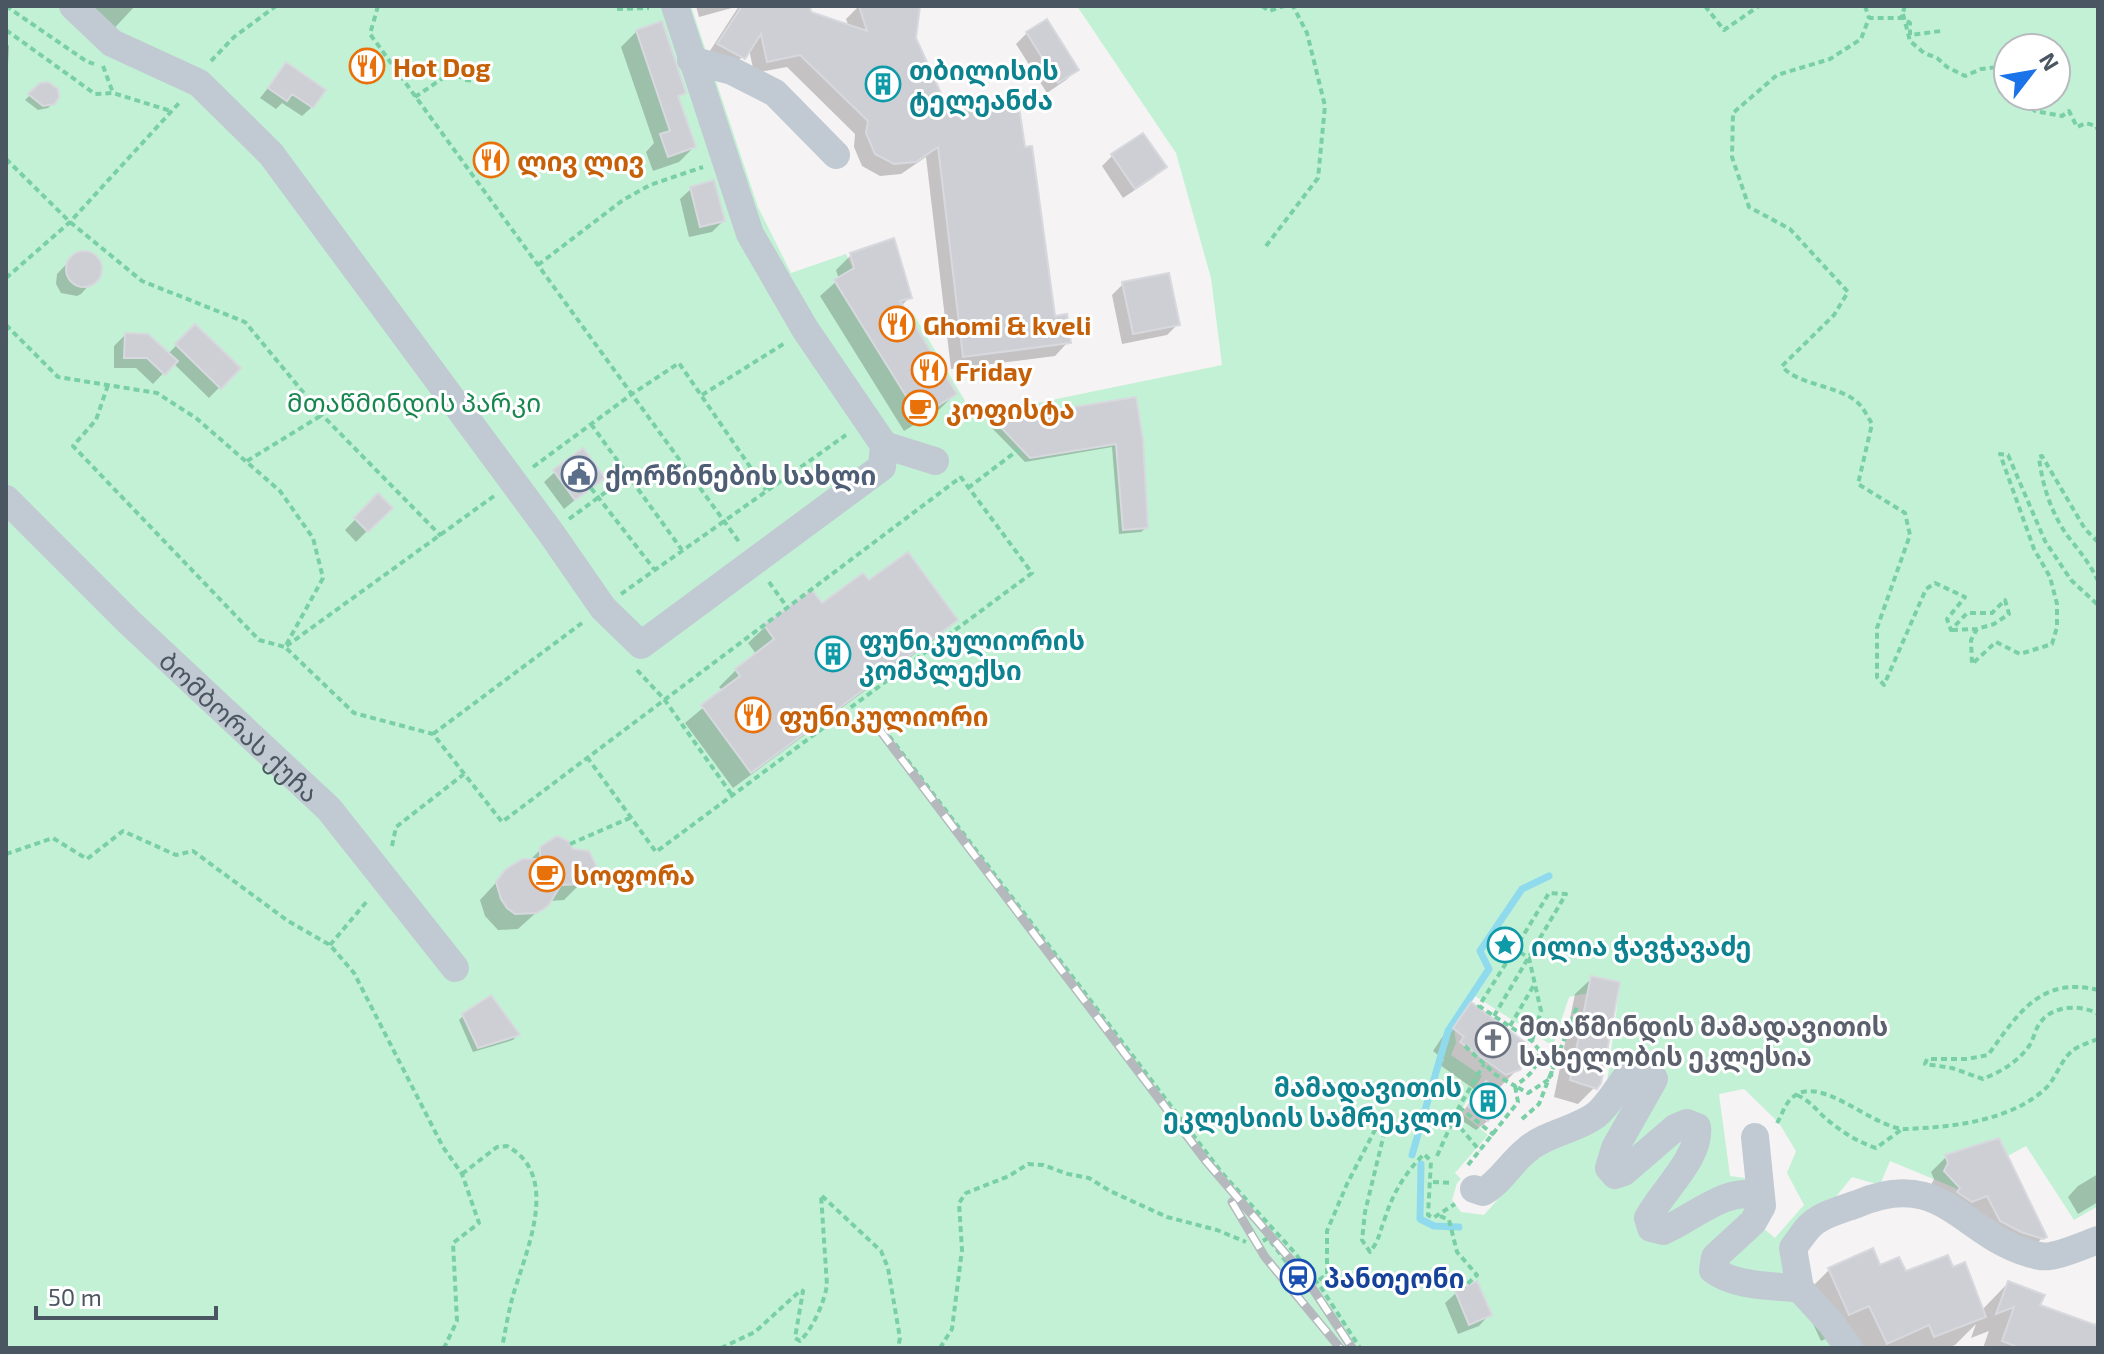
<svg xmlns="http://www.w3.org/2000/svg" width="2104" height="1354" viewBox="0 0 2104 1354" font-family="'Exo 2','Noto Sans Georgian',sans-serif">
<rect width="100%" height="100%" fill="#f5f3f3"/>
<path fill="#c3f1d5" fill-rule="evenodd" d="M6,6H691L758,207L791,273L846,254L868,301L914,315L974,416L1222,365L1211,278L1176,153L1077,6H2098V1206L2074,1220L2026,1146L1974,1174L1960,1190L1890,1161L1880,1185L1852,1177L1794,1248L1832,1348H6ZM2008,48H2056V96H2008ZM1592,976L1620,983L1606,1090L1535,1157L1484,1215L1461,1212L1452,1200L1457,1183L1461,1179L1455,1173L1488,1135L1460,1112L1482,1076L1451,1055L1456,1043L1454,1028L1475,996L1553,1046L1569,997L1588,993ZM1744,1089L1779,1123L1796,1151L1787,1173L1804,1205L1775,1238L1763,1228L1745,1178L1730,1176L1719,1094Z"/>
<path fill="#0003" d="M69,6H135L106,37Z
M696,6H739L699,17Z
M739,6H808L810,13L849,27L846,19L859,6H919L914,38L947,111L1053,318L1068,342L1055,356L951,369L926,157L901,174L880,176L862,166L854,147L855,134L787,67L754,73L749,49L730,70L706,57Z
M637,31L683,92L677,99L694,147L679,162L653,171L646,152L654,143L621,47Z
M1027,33L1077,70L1066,80L1047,93L1016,44Z
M6,43L9,46L6,102Z
M287,64L312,107L302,116L282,103L276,109L260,98Z
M41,85L53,103L48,108L38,110L25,100Z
M1113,155L1164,167L1153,178L1123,198L1102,166Z
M691,189L723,221L712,232L689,237L680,199Z
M87,253L99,263L100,273L81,294L77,296L61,293L56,284L57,274L76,254Z
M851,255L910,297L901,306L955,394L940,409L904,431L820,296L839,279L836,270Z
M1123,284L1178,324L1167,335L1122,344L1112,295Z
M195,326L238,368L209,398L173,363L153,384L136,368H114V346L125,335L168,354Z
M1134,400L1146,528L1141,532L1119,534L1112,447L1025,462L990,426L995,422Z
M555,472L602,478L564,509L544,482Z
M378,496L390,508L356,542L345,530Z
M868,583L956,620L939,636L733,788L685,723L723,691L719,687L736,670L757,655L748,643L765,627L811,593L821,606Z
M542,848L592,872L564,900L549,901L518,929L498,930L485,916L480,900L506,872L529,861Z
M1592,978L1595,1087L1578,1104L1554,1097L1575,994Z
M1472,1005L1518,1069L1496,1091L1499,1100L1493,1117L1476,1130L1458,1118L1478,1092L1440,1065L1444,1060L1433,1051L1449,1027Z
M464,1015L517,1035L513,1040L473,1052L459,1020Z
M1946,1157L2044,1236L2029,1252L1930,1187L1934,1179L1931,1172Z
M2098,1174V1202L2078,1214L2068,1197L2078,1186Z
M1872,1250L1879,1268L1905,1274L1952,1269L1981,1311L2008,1283L2038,1306L2092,1327L2098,1321V1348H1983L1989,1331L1971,1338L1976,1324L1955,1345L1947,1348H1848L1841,1332L1821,1341L1801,1298L1829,1270Z
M1456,1293L1489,1315L1479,1326L1458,1334L1445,1303Z"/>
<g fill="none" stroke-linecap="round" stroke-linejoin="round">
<path stroke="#90daee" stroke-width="7" d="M1412,1155L1448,1031L1489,969L1480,951L1522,889L1549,876
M1421,1164L1420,1219L1434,1226L1459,1227"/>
</g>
<path fill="#cdcfd5" stroke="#d7d9de" stroke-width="2" d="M742,6H810L811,12L867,31L859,6H920L916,38L948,109L1018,100L1025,147L1032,146L1055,316L1067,314L1071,343L963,357L938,147L916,162L894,164L875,154L866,133L868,121L800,55L767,62L761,34L745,59L717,44Z
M1047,19L1079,70L1058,83L1026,32Z
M662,21L686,93L678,96L696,147L668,157L660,134L670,131L636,30Z
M286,62L326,90L313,108L292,94L287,101L268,88Z
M48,82L58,89L59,97L55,104L43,106L28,94L40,83Z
M1143,133L1167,167L1135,189L1111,154Z
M714,180L725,221L700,227L690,187Z
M894,238L912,298L900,301L957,394L919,417L834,280L854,268L850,253Z
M66 269a18 18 0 1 1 36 0a18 18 0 1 1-36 0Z
M1169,273L1180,325L1133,334L1122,282Z
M195,324L241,368L221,389L175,344Z
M125,333L148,334L178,361L165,375L147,358H124Z
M1136,397L1143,439L1148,528L1123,530L1116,444L1030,458L994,420Z
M583,448L605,478L575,500L553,470Z
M378,493L393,508L368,532L354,518Z
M908,552L958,620L751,773L701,705L740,676L735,669L774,639L764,625L812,590L822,603L863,573L869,580Z
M557,836L568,841L573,849L589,851L596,865L594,872L582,884L561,885L548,906L537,913L515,914L507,908L501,899L496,882L505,870L522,859H540V847Z
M1591,976L1620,982L1601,1083L1597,1089L1570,1080Z
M491,995L520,1035L478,1048L462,1014Z
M1471,1002L1526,1043L1529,1057L1520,1070L1506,1075L1460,1042L1464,1037L1453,1028Z
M1486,1081L1505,1095L1502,1100L1505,1102L1494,1118L1491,1116L1488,1121L1468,1106Z
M1999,1138L2047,1237L2043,1239L2021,1232L2000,1221L1987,1196L1972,1202L1957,1192L1960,1188L1944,1171L1948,1163L1945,1155Z
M1873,1248L1880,1265L1899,1257L1906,1271L1948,1255L1953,1267L1965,1262L1986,1317L1934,1337L1929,1325L1887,1344L1869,1306L1849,1315L1828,1268Z
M1477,1281L1492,1315L1469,1325L1455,1291Z
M2008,1281L2045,1295L2040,1305L2098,1326V1348H2020L2002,1341L2014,1307L1996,1314Z"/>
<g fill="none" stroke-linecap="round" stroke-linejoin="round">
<path stroke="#7ad0a6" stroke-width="4" stroke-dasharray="6 4" stroke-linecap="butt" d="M6,6L86,61L94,64
M378,6L370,34L740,543
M1262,6L1269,11L1284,6
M1705,6L1724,30L1759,6
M1865,6L1869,18
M1905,6L1901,18H1869L1861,39L1830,59L1777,75L1733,113L1732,157L1749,207L1790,229L1848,292L1834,315L1782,366C1796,385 1838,385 1857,402C1863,407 1868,417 1872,424L1858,484L1905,513L1910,535L1877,628V677L1884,685L1926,589L1935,583L1965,597L1947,619L1951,630L1967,613H1992L2005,600L2009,614L1994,624L1977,629L1971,640L1972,664L1996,642L2020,654L2052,644L2057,627V604L2050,577L2034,549L2000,454L2008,455L2045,541L2071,580L2098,605
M617,9L649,8
M1903,14L1910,41L1924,53L1937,58L1947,67L1965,76L1981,69L1998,67L2003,85L2000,94L2008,95
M1907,21L1910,23V35L1941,31
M6,30L95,94L113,93L171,111
M211,61L234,37L276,6
M103,66L113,93
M2015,96L2035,111L2062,116L2069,111L2077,127L2086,123L2096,126L2098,130
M415,97L452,72L465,80L477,81
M6,159L70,222L142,281L245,322L322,415L441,536
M1266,246L1318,178L1325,106L1307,33L1293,6
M538,265L623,200L650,185L703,167
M6,278L70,222L179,103
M6,325L58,377L157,393L196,418L280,491L313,538L323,578L285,647L259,640L73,446L96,420L108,385
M702,395L785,343
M591,424L682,550
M247,461L322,415
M533,467L632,394L679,363L766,490
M591,488L654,569
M968,488L1018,450
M494,496L285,647L354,713L433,734L502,822L961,477
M569,519L629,475
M2098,542L2085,529L2042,456L2039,457C2042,485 2052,516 2070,539C2081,553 2090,564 2098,581
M769,582L787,607
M621,594L846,435
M1952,630L1977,629
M637,670L664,699L732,795
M883,728L1222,1173L1295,1253L1322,1289L1360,1348
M433,734L582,623
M587,757L656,852L1032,573L960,476
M570,844L632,817
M392,846L396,827L464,774
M6,854L53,838L87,859L123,831L176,855L193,851L288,921L330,945L354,973L443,1147L462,1174L479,1223L453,1243L457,1321L444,1348
M330,945L368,900
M2098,990C2040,976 2018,1014 1988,1055L1967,1059H1927L1925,1064L1952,1068L1983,1079C2000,1072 2018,1062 2029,1046C2034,1039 2035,1029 2040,1023C2052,1005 2081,1004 2098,1014
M1494,1016L1566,894L1549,893L1515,949L1529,958L1541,1011L1532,1041
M1510,1026L1534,985
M1465,1046L1496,1075L1515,1086C1530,1075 1537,1069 1540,1051L1532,1041L1479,1006L1515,949
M1797,1095C1808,1100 1814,1107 1822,1115C1837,1129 1857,1142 1876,1148L1901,1130
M1459,1107L1494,1135
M1522,1119L1539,1104L1578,1004
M1454,1120L1480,1151
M1777,1123C1782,1115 1785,1103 1793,1097C1820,1073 1875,1130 1906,1129C1953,1127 2011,1121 2046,1088C2056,1078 2060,1062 2071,1052C2077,1046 2090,1042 2098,1039
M1437,1156L1459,1107L1484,1064
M1468,1165L1518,1102L1515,1086L1528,1093L1551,1078L1553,1055L1540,1051
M462,1174L497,1147L507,1146C563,1176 524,1255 512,1299C508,1315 505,1332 502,1348
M1433,1182L1452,1183
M1440,1216L1449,1220L1457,1252L1477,1275L1464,1287
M1263,1241L1268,1238L1298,1277
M1319,1280L1327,1274V1231L1347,1184L1377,1126L1384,1128V1134L1365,1212L1362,1240L1370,1252C1380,1239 1379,1233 1385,1218C1393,1193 1405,1173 1424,1154L1431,1161L1428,1215L1433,1218L1455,1204
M721,1348L755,1332L801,1290L803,1291L795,1338L800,1341C813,1328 824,1303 827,1285L821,1195L881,1251L888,1268L900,1338L898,1348
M940,1348L952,1329L962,1250L959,1203L966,1193L1009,1176L1028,1164L1043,1165L1068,1174L1089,1178L1110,1191L1167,1217L1217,1230L1246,1242"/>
<g stroke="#c1cad2" stroke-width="28">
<path d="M73,6L112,43L199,83L271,154L551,533L603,608L641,645L882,467L884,445L805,329L750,234L675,6"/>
<path d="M691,60L732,71L775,93L836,155"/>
<path d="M884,445L935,461"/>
<path id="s1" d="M6,499L130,623L329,809L455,968"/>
<path d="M1755,1137L1762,1206L1753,1222L1715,1257L1713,1270C1736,1287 1772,1285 1800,1289"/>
<path d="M1474,1189L1483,1192C1501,1182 1511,1162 1528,1149C1547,1133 1576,1130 1596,1115C1611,1103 1621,1080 1636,1066L1648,1067L1654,1079L1615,1148L1609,1168L1615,1175L1624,1172L1675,1128L1687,1123L1697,1127C1701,1157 1662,1191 1648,1218L1651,1228L1663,1231C1694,1218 1725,1186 1760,1196"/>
<path d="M1800,1289L1793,1248C1799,1240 1805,1230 1812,1224C1823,1214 1843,1209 1857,1204C1946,1165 1965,1242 2040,1256C2053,1259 2084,1245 2098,1240"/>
<path d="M1800,1289L1831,1323L1849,1348"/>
</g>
<g stroke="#b5b8bd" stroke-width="9">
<path id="rail" d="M879,729L1206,1161L1303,1274L1352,1348
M1232,1202L1265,1257L1340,1348"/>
</g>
<use href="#rail" stroke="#fff" stroke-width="6" stroke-dasharray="18" stroke-linecap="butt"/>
</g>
<defs>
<g id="restaurant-ring" transform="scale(1.8)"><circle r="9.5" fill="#fff" stroke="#e8710a" stroke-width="1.5"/><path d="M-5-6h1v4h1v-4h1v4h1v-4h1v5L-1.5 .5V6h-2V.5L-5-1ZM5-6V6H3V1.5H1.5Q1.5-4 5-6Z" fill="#e8710a"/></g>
<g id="building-ring" transform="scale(1.8)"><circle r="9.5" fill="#fff" stroke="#0f9aa8" stroke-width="1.5"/><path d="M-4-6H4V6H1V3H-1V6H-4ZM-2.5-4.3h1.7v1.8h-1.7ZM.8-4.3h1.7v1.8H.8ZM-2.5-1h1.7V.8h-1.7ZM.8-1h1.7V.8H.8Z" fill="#0f9aa8"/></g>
<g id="cafe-ring" transform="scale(1.8)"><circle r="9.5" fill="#fff" stroke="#e8710a" stroke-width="1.5"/><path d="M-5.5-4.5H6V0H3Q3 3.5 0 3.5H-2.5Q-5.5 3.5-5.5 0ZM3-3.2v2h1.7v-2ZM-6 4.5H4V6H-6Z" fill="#e8710a"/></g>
<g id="civic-ring" transform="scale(1.8)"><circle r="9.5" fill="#fff" stroke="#5c6f8a" stroke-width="1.5"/><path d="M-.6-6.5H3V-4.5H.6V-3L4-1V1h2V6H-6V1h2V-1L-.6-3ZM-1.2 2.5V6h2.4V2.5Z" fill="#5c6f8a"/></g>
<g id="sight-ring" transform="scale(1.8)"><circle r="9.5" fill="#fff" stroke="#0f9aa8" stroke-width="1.5"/><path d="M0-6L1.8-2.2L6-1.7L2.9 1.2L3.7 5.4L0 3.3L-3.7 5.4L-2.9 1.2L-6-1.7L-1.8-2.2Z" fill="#0f9aa8"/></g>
<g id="church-ring" transform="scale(1.8)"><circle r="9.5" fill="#fff" stroke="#6b7280" stroke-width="1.5"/><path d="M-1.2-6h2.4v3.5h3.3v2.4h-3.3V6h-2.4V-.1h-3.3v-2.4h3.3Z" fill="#6b7280"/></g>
<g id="station-ring" transform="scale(1.8)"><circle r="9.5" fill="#fff" stroke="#1a4fb4" stroke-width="1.5"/><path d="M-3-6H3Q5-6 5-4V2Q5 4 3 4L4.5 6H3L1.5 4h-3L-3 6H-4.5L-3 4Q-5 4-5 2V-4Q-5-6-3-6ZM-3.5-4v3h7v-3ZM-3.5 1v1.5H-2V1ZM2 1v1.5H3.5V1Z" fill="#1a4fb4"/></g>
</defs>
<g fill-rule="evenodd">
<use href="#restaurant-ring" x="367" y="66"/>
<use href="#building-ring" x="883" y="84"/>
<use href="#restaurant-ring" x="491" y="160"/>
<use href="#restaurant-ring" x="897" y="324"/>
<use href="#restaurant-ring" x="929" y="370"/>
<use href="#cafe-ring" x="920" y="408"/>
<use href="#civic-ring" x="579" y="474"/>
<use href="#building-ring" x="833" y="654"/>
<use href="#restaurant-ring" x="753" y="715"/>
<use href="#cafe-ring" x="547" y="874"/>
<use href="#sight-ring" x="1505" y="945"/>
<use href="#church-ring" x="1493" y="1040"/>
<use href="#building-ring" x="1488" y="1101"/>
<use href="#station-ring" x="1298" y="1277"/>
</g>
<g text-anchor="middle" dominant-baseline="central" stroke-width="6" stroke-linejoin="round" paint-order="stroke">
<g font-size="26" font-weight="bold" fill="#c56008" stroke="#fff" text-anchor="start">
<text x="393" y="66">Hot Dog</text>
<text x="517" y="160">ლივ ლივ</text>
<text x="923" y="324">Ghomi &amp; kveli</text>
<text x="955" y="370">Friday</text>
<text x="946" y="408">კოფისტა</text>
<text x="779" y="715">ფუნიკულიორი</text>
<text x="573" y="874">სოფორა</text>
</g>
<g font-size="26" font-weight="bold" fill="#0d838f" stroke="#fff" text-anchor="start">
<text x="909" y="69">თბილისის<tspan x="909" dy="30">ტელეანძა</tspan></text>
<text x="859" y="639">ფუნიკულიორის<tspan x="859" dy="30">კომპლექსი</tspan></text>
<text x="1531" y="945">ილია ჭავჭავაძე</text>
<text x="1462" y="1086" text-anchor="end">მამადავითის<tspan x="1462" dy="30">ეკლესიის სამრეკლო</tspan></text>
</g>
<g font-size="26" fill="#17864f" stroke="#fff">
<text x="414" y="401">მთაწმინდის პარკი</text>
</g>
<g font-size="26" font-weight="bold" fill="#4e5e75" stroke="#fff" text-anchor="start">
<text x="605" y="474">ქორწინების სახლი</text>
</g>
<g font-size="26" fill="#4a5661" stroke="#fff">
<text stroke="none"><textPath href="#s1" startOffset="326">ბომბორას ქუჩა</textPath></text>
</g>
<g font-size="26" font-weight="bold" fill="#5b616d" stroke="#fff" text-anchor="start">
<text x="1519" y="1025">მთაწმინდის მამადავითის<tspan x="1519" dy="30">სახელობის ეკლესია</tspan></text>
</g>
<g font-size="26" font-weight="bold" fill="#164399" stroke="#fff" text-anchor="start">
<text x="1324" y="1277">პანთეონი</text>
</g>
</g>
<rect width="2104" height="1354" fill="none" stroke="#4a5661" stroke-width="16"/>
<g transform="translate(2032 72) rotate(59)"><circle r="38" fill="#ffffff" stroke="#b7bbc0" stroke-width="2"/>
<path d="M0-6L14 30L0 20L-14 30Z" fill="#1a73e8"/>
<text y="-12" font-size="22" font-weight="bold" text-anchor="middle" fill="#4a5661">N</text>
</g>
<path d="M36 1306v12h180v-12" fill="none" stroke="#4a5661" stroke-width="4"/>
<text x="48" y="1306" font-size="24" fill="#4a5661" stroke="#ffffff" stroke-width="6" paint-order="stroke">50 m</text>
</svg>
